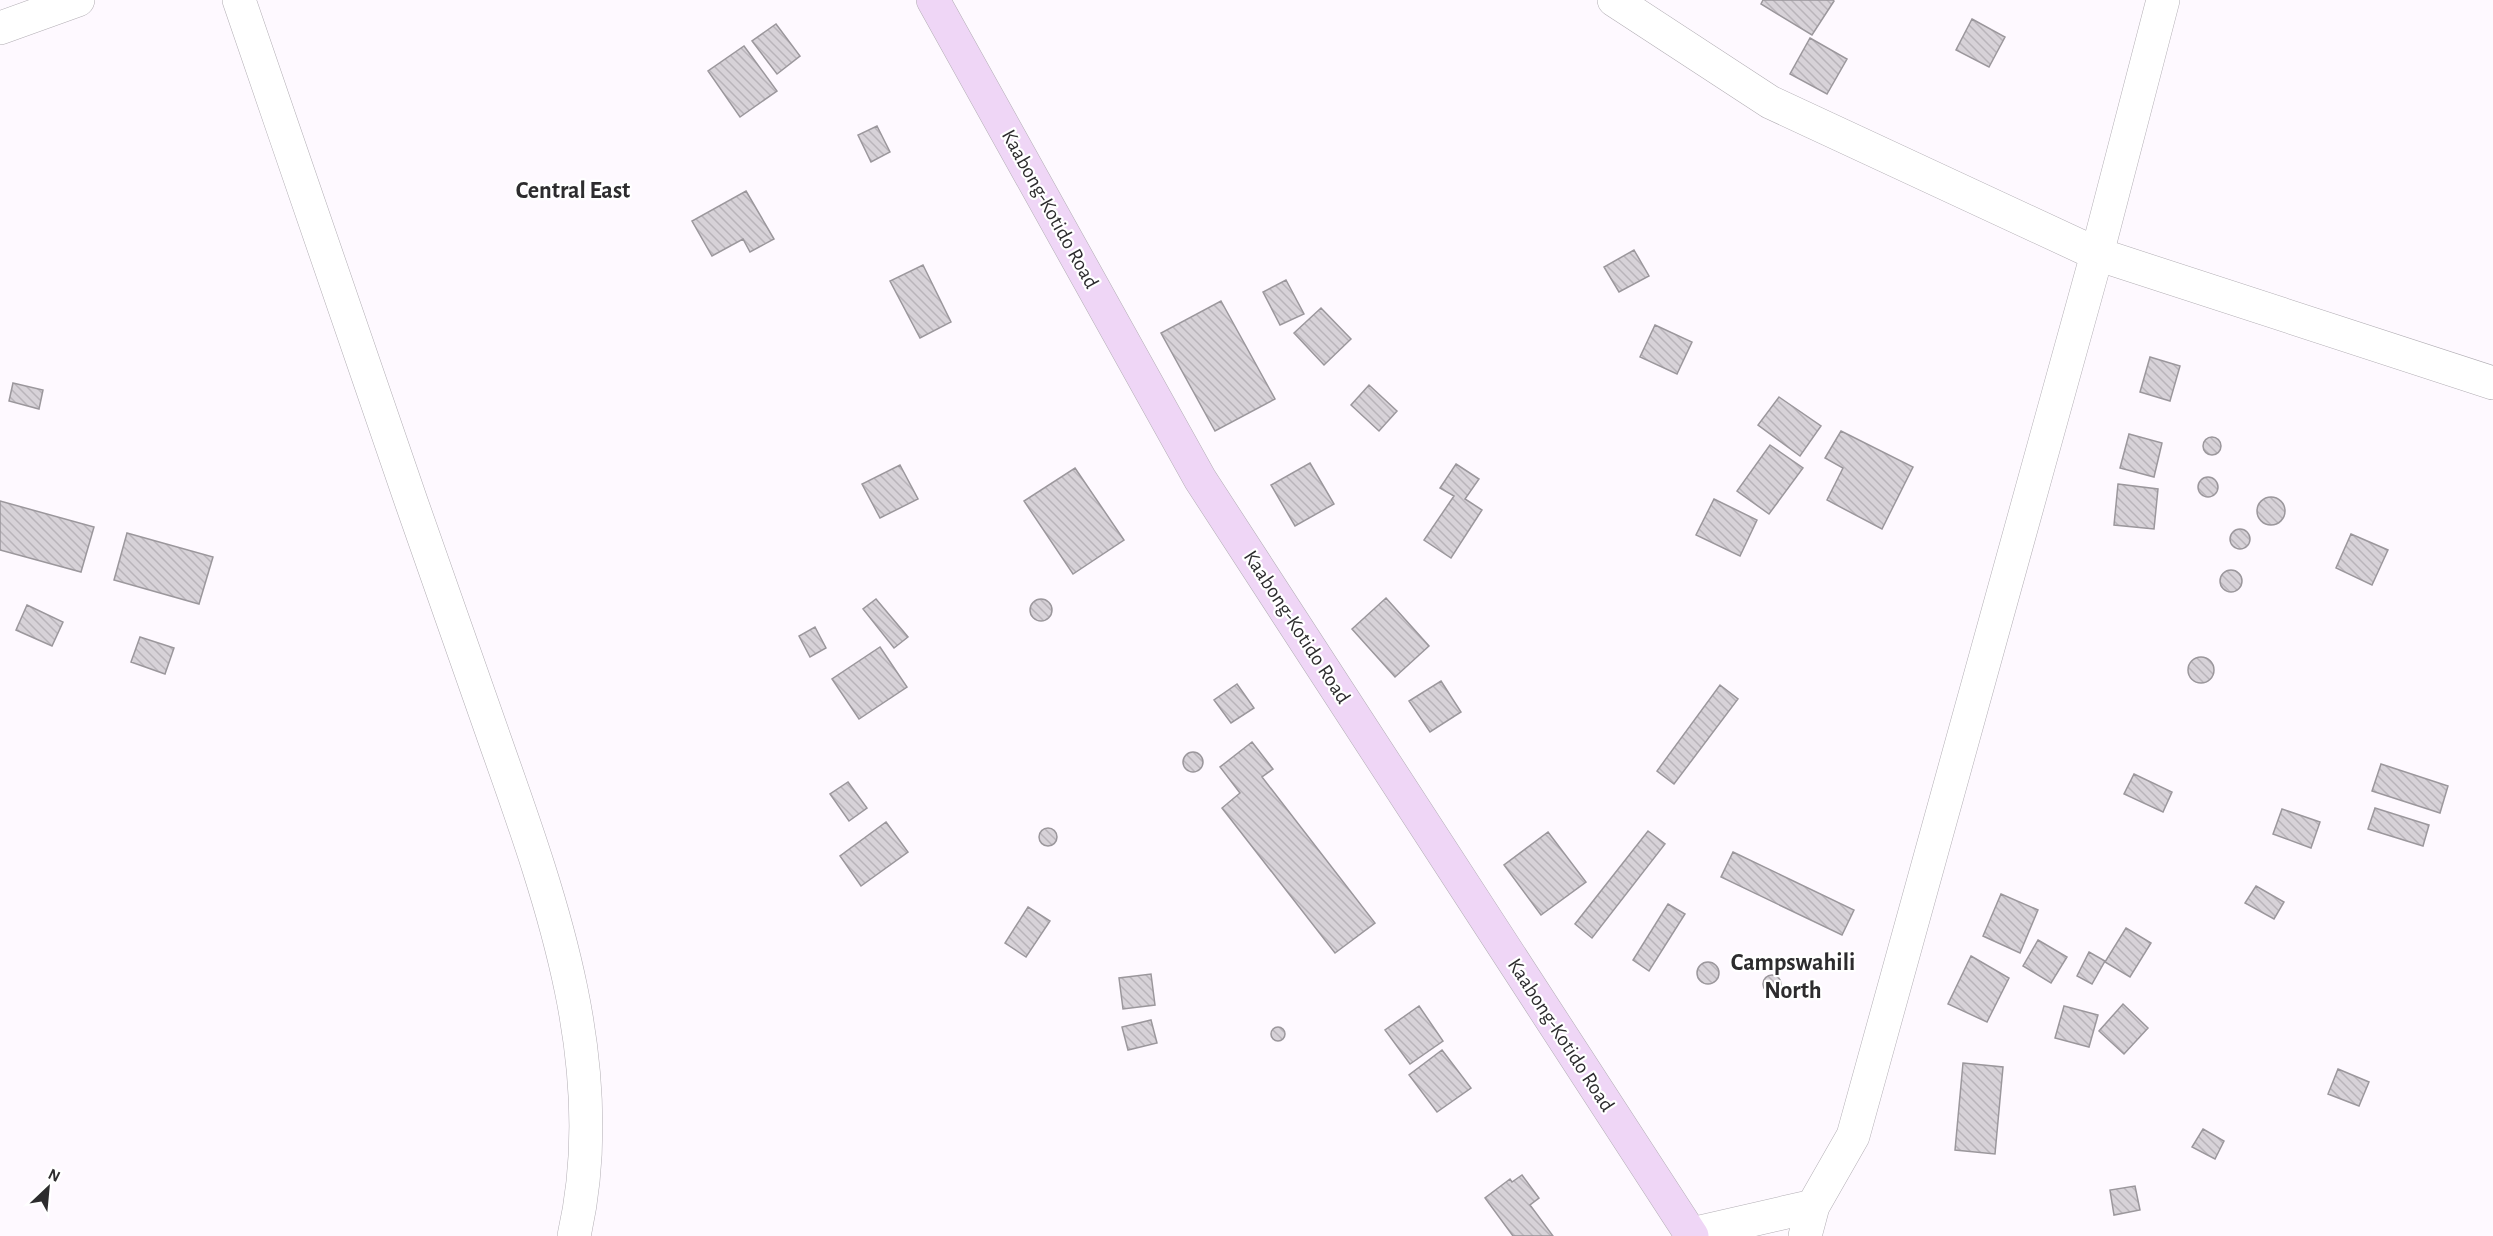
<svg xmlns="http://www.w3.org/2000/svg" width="2493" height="1236" viewBox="0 0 2493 1236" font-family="'Alegreya Sans',sans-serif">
<defs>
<pattern id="building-back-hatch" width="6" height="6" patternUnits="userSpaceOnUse" patternTransform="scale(1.5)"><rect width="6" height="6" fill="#d7d2d8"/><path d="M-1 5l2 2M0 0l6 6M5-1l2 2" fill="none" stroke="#b9b4ba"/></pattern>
</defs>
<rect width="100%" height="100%" fill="#fef9ff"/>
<path fill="url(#building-back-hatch)" stroke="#9b979c" stroke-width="1.5" d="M1763,0H1833L1834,1L1812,35L1761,4Z
M1972,19L2005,37L1989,67L1956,50Z
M776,24L800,56L777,74L752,41Z
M1810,38L1847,59L1827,94L1790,74Z
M744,46L777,91L740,117L708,71Z
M877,126L890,152L871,162L858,135Z
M746,191L774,239L750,252L743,239L712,256L692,221Z
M1634,250L1649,276L1619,292L1604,267Z
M923,265L951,322L920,338L890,281Z
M1286,280L1304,314L1280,325L1263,292Z
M1221,301L1275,399L1215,431L1161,333Z
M1321,308L1351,339L1324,365L1294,333Z
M1655,325L1692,342L1677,374L1640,357Z
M2150,357L2180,366L2170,401L2140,392Z
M13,383L43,390L39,409L9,401Z
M1369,385L1397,411L1379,431L1351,405Z
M1779,397L1821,426L1800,456L1758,425Z
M1841,431L1913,467L1882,529L1827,500L1843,468L1825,458Z
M2129,434L2162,443L2154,477L2120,468Z
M2203 446a9 9 0 1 1 18 0a9 9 0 1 1-18 0Z
M1770,445L1803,468L1769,514L1737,491Z
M1310,463L1334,504L1295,526L1271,485Z
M1456,464L1479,479L1465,499L1482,510L1451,558L1424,540L1454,496L1440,488Z
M900,465L918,499L880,518L862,484Z
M1075,468L1124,540L1073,574L1024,501Z
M2198 487a10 10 0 1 1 20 0a10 10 0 1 1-20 0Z
M2118,484L2158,489L2154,529L2114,525Z
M2257 511a14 14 0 1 1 28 0a14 14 0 1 1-28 0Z
M1714,499L1757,520L1740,556L1696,535Z
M0,501L94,527L81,572L0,550Z
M2230 539a10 10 0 1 1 20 0a10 10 0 1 1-20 0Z
M127,533L213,557L199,604L114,580Z
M2351,534L2388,550L2372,585L2336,568Z
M2220 581a11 11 0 1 1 22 0a11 11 0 1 1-22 0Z
M1386,598L1429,646L1395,677L1352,629Z
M876,599L908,637L894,648L863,609Z
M1030 610a11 11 0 1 1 22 0a11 11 0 1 1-22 0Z
M27,605L63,622L52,646L16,630Z
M815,627L826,648L810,657L799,636Z
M140,637L174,648L165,674L131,662Z
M880,647L907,687L859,719L832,679Z
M2188 670a13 13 0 1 1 26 0a13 13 0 1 1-26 0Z
M1441,681L1461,712L1430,732L1409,701Z
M1237,684L1254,708L1231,723L1214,700Z
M1720,685L1738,699L1674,784L1657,771Z
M1252,742L1273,769L1262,777L1375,923L1335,953L1222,808L1240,793L1220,767Z
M1183 762a10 10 0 1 1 20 0a10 10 0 1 1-20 0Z
M2381,764L2448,786L2440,813L2372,791Z
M2134,774L2172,792L2163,812L2124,794Z
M848,782L867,808L849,821L830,794Z
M2375,808L2429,825L2423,846L2368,829Z
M2282,809L2320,822L2311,848L2273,834Z
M886,822L908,852L861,886L840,856Z
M1039 837a9 9 0 1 1 18 0a9 9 0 1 1-18 0Z
M1648,831L1665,844L1592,938L1575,924Z
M1548,832L1586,882L1541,915L1504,865Z
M1733,852L1854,910L1842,935L1721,877Z
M2256,886L2284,902L2274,919L2245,903Z
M2001,894L2038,910L2020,953L1983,936Z
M1668,904L1685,914L1649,971L1633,960Z
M1028,907L1050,921L1026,957L1005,943Z
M2126,928L2151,943L2130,977L2105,962Z
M2038,940L2067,957L2051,983L2023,966Z
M2089,952L2105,961L2092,984L2077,976Z
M1971,956L2009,978L1987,1022L1948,1004Z
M1697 973a11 11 0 1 1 22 0a11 11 0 1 1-22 0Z
M1151,974L1155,1005L1123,1009L1119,978Z
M1763 984a9 9 0 1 1 18 0a9 9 0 1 1-18 0Z
M2123,1004L2148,1028L2124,1054L2099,1031Z
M1419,1006L1443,1041L1410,1064L1385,1030Z
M2064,1006L2098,1015L2089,1047L2055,1038Z
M1151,1020L1157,1043L1128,1050L1122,1027Z
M1271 1034a7 7 0 1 1 14 0a7 7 0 1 1-14 0Z
M1442,1050L1471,1088L1437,1112L1409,1075Z
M1963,1063L2003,1067L1995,1154L1955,1150Z
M2338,1069L2369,1082L2359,1106L2328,1094Z
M2203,1129L2224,1141L2215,1159L2192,1147Z
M1522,1175L1539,1198L1530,1205L1553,1236H1513L1485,1198L1510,1179L1512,1182Z
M2135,1186L2140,1210L2114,1215L2110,1190Z"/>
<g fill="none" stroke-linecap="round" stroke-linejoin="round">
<g stroke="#b2aeb4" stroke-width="34">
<path id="street" d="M239,0C297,168 353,337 412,504C441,586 469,667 498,749C553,904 612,1070 574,1236
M1614,0L1770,102L2097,254L2493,383
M0,28L78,0
M1691,1234L1813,1206
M1805,1236L1813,1206L1853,1136L2097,254L2163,0"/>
</g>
<g stroke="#b2aeb4" stroke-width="34">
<path id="secondary" d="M933,0L1200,479L1692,1236"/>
</g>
<use href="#street" stroke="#fff" stroke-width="33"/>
<use href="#secondary" stroke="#efd6f6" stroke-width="33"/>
</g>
<g text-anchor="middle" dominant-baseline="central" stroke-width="4.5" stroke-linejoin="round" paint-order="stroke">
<g font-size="21" fill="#2d2c2e" stroke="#fff">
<text transform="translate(1050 209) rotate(61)">Kaabong-Kotido Road</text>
<text transform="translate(1297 627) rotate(57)">Kaabong-Kotido Road</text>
<text transform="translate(1561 1035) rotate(57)">Kaabong-Kotido Road</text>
</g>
<g font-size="24" font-weight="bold" fill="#2d2c2e" stroke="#fff">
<text x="573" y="191">Central East</text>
<text x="1793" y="963">Campswahili<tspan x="1793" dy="28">North</tspan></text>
</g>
</g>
<g transform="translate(48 1188) rotate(26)" stroke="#ffffff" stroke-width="4.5" paint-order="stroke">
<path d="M0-4.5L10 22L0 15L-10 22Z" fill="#2d2c2e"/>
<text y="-9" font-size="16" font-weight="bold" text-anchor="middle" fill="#2d2c2e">N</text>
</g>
</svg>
